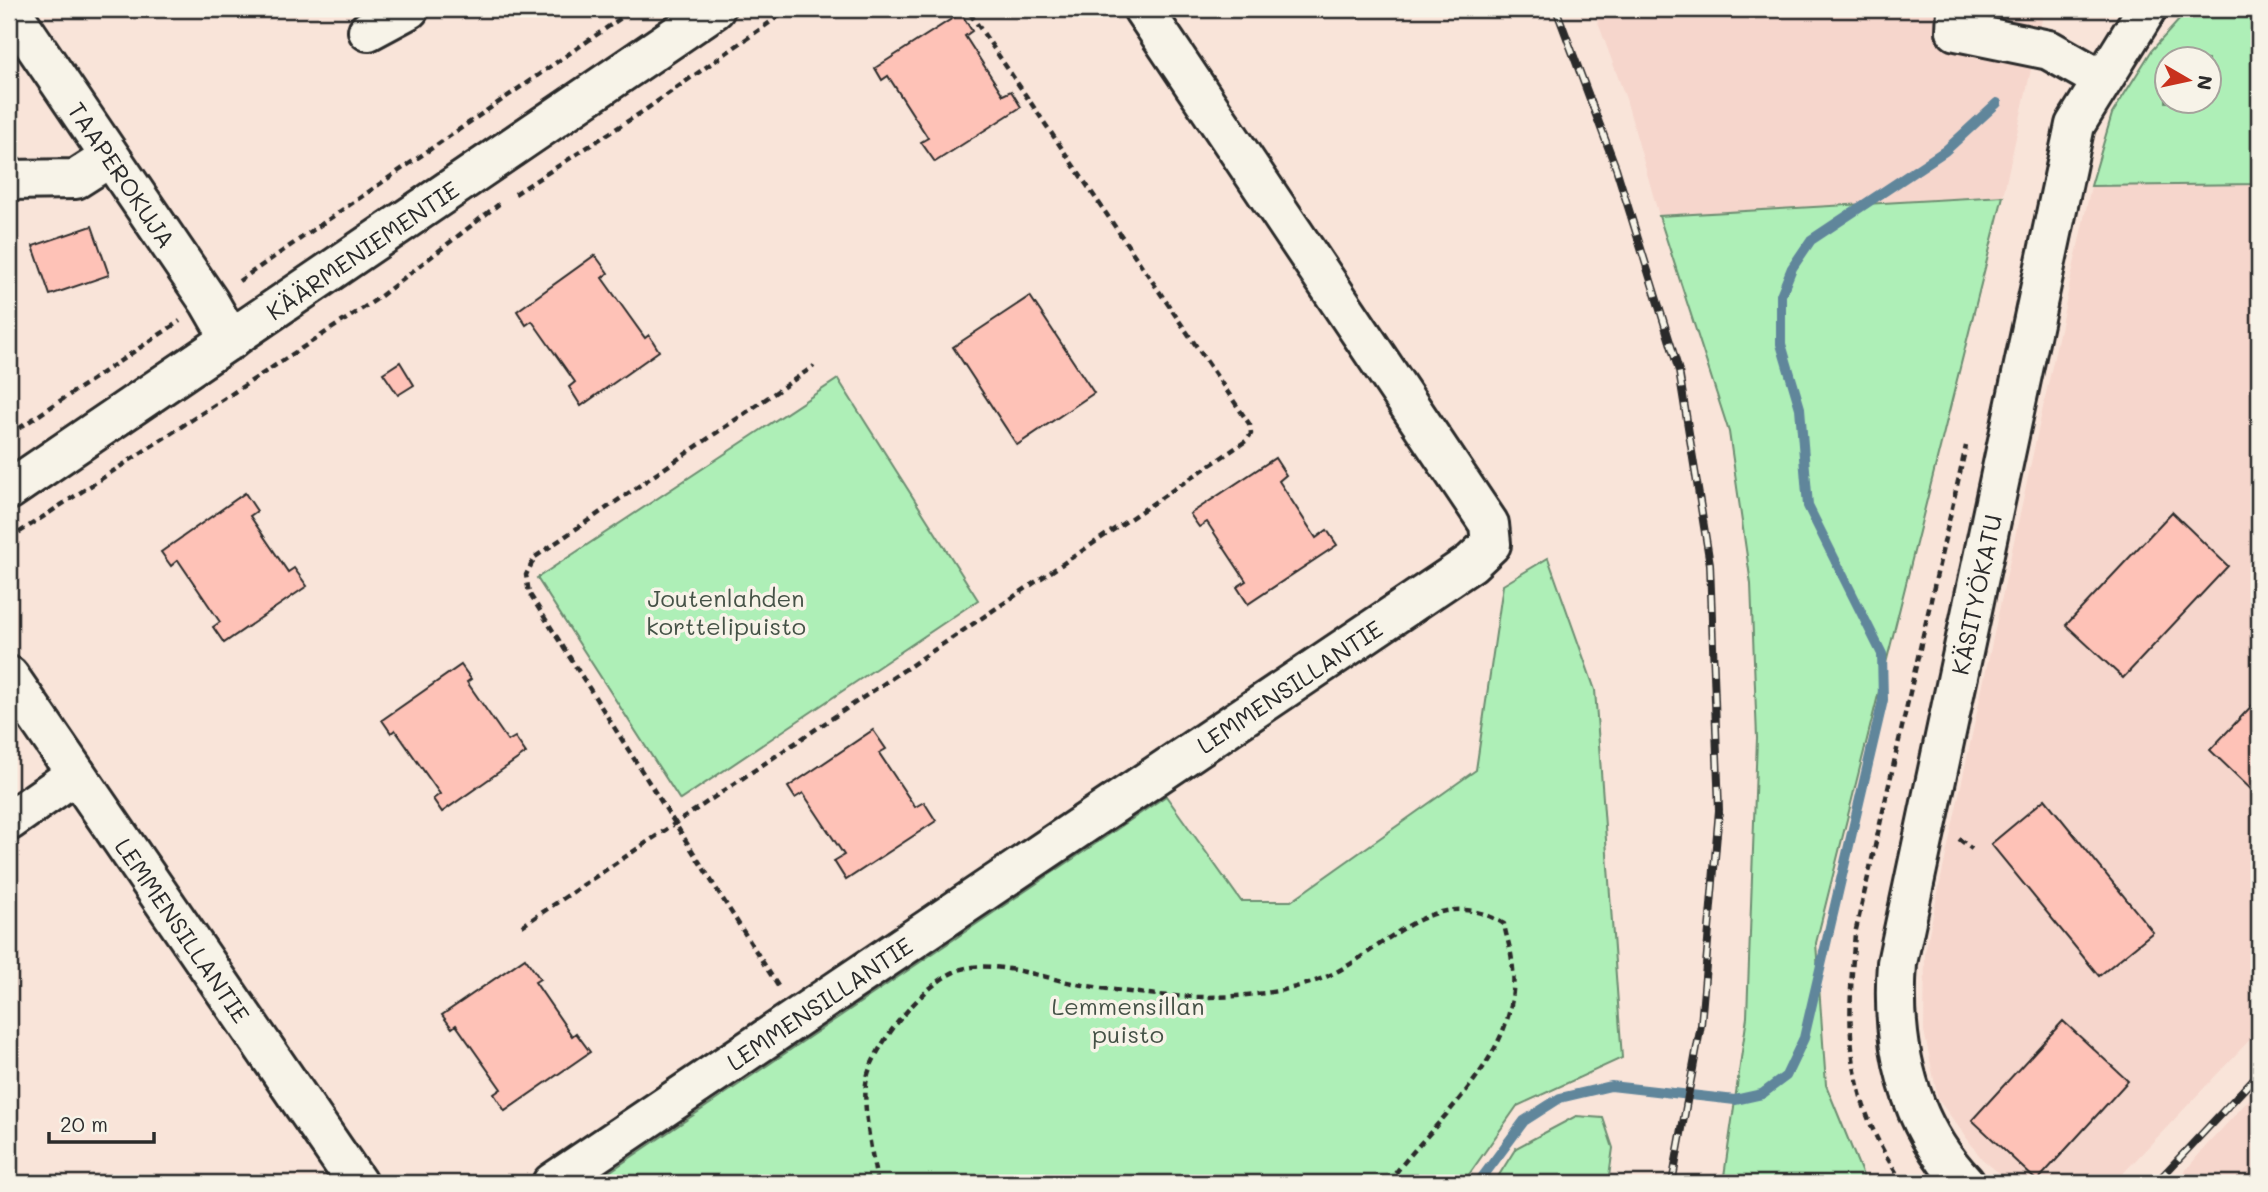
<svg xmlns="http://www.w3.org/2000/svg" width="2268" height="1192" viewBox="0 0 2268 1192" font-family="Mali,sans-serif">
<rect width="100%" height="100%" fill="#f9e4d9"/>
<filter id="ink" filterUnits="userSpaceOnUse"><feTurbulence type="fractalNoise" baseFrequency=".0143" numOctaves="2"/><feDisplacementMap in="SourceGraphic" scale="14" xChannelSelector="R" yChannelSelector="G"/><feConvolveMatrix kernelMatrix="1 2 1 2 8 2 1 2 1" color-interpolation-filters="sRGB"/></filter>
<g filter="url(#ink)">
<path fill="#f6d6cc" d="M1593,9H2047L2043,15L2003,196L1659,216L1626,99Z
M2259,184V1030L2114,1183H2011L1982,1159L1938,1099L1924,1031L1925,952L2091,186Z
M2259,1089V1183H2175L2206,1146Z"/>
<path fill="#aeefb7" stroke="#6c8d71" stroke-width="2" fill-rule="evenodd" d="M2189,9H2244L2259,27V184L2091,186L2112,114L2152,50ZM2166,60H2208V102H2166Z
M2003,196L1816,943L1826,1085L1866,1183H1723L1747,1017L1757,738L1751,584L1729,432L1659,216Z
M838,379L978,600L680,800L537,578Z
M1548,558L1595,690L1622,1058L1517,1106L1463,1183H593L1166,796L1241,901H1291L1476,770L1503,585Z
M1576,1116L1603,1118L1613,1148L1608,1183H1494L1516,1148Z"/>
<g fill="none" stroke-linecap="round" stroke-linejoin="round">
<path stroke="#61869b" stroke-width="10" d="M1478,1183L1524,1121L1560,1098L1611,1086L1735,1100L1762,1094L1786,1076L1804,1038L1883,700L1882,654L1808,506L1800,408L1781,344V295L1792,268L1811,240L1945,151L1997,103"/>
</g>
<path fill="#fec2b7" stroke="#2b2b2b" stroke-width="2" d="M961,13L972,31L965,36L1003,95L1011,91L1021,107L935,162L921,142L928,138L888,76L882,80L875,68Z
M92,226L109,275L50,295L33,246Z
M595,255L608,273L602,278L645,338L649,335L659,351L581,406L569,387L575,382L532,321L526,325L517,311Z
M1030,296L1094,393L1017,445L953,347Z
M400,362L414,385L398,395L383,373Z
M1275,458L1286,475L1279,481L1316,538L1327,530L1337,545L1248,604L1237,587L1246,581L1207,522L1199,527L1190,514Z
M245,493L257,511L250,516L288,572L294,568L307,586L224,643L213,627L220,622L178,560L171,566L161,552Z
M2172,512L2228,566L2123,678L2066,625Z
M461,665L471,679L467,682L508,741L515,737L526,753L442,812L433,799L440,794L395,730L391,733L382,720Z
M2259,698V797L2210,750Z
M873,730L886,749L879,753L915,807L924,802L936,821L846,880L834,861L844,855L803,793L795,798L788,787Z
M2045,799L2153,932L2099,976L1991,844Z
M525,958L540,979L535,982L572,1036L576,1033L590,1052L505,1111L494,1094L501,1089L456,1025L452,1028L442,1015Z
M2063,1021L2128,1081L2037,1181L1972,1120Z"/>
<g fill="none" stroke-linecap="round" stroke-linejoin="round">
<g stroke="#2b2b2b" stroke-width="44">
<g id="minor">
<path id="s1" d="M10,9L209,302L231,340"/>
<path d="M1957,9L1956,31L2049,50L2102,80"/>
<path d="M368,31L409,9"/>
<path d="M9,180L76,179L109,158"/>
<path id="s2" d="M9,490L715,9"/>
<path id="s3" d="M9,676L357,1183"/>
<path d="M9,821L76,774"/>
<path id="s4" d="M552,1183L1471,563L1491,544L1489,524L1143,9"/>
<path id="s5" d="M1965,1183C1908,1123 1891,1044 1897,963L2075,125L2147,9"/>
</g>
</g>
<path stroke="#2b2b2b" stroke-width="4.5" stroke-dasharray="7 5" stroke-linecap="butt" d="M515,194L645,110L789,9
M239,281L634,9
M9,435L180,321
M9,539L377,299L499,204
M1959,839L1972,849
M522,926L1246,441L1251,434L1250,425L967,9
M778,986L529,593L526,575L535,557L814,366
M877,1183C873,1156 861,1105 867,1078C874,1044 928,978 962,969C994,960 1045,978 1077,984C1145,996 1214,1003 1283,990C1297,987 1315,982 1328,976C1386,950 1435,880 1504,924C1506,936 1511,949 1512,961C1526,1052 1436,1117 1388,1183
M1903,1183C1845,1097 1846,1035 1855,934L1966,446"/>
<use href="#minor" stroke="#f7f3e8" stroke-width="38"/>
<g stroke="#2b2b2b" stroke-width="8">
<path id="rail" d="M1556,9L1616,168L1679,371L1710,564L1719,810L1701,1025L1672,1183
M2156,1183L2259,1073"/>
</g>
<use href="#rail" stroke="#f7f3e8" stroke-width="5" stroke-dasharray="16" stroke-linecap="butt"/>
</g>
</g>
<g text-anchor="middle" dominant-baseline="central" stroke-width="7" stroke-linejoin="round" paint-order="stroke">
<g font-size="24" fill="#2b2b2b" stroke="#f7f3e8">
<text stroke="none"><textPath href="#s1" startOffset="200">TAAPEROKUJA</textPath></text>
<text stroke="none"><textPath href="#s2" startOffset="427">KÄÄRMENIEMENTIE</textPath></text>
<text stroke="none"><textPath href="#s5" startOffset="614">KÄSITYÖKATU</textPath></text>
<text stroke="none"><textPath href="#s4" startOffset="889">LEMMENSILLANTIE</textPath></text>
<text stroke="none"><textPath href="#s3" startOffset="308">LEMMENSILLANTIE</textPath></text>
<text stroke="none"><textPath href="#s4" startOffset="322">LEMMENSILLANTIE</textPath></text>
</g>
<g font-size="24" fill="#455247" stroke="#f7f3e8">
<text x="726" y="597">Joutenlahden<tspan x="726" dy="28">korttelipuisto</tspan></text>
<text x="1128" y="1005">Lemmensillan<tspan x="1128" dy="28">puisto</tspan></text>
</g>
</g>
<rect width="2268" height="1192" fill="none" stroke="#f7f3e8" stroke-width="35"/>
<rect x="18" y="18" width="2233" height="1157" fill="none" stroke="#2b2b2b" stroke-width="2.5" filter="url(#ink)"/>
<g transform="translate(2188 80) rotate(99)"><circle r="33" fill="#f7f3e8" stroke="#a5a39c" stroke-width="2"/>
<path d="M0-5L12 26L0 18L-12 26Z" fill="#c8321e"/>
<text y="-10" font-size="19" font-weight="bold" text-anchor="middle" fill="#2b2b2b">N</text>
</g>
<path d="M49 1132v10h105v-10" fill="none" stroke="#2b2b2b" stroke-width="3.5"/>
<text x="60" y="1132" font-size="21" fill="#2b2b2b" stroke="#f7f3e8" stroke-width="5" paint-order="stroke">20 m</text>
</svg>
